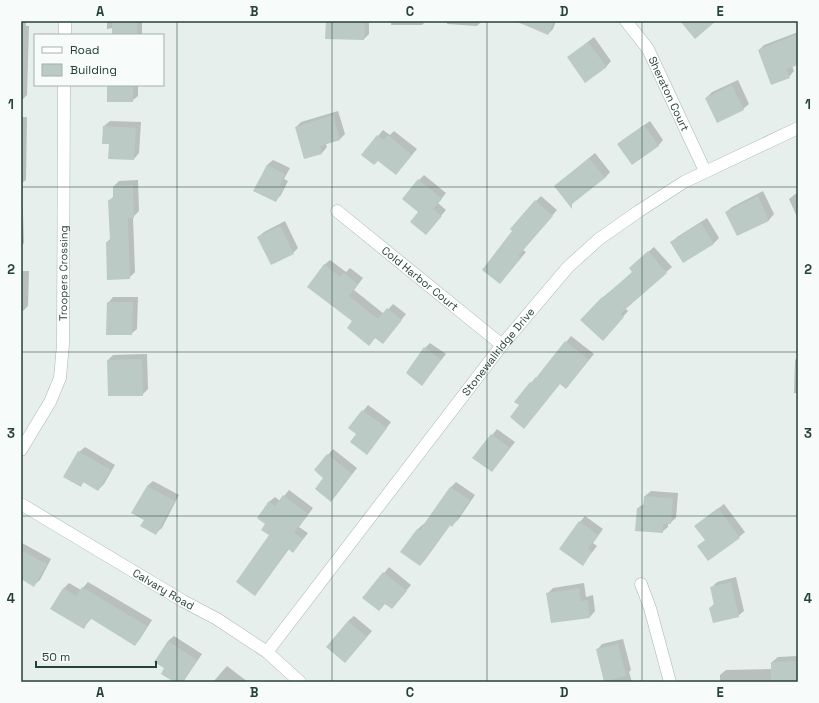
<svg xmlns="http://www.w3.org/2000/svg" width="819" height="703" viewBox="0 0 819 703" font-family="'Space Grotesk',sans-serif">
<rect width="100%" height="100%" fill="#e6efeb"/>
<path fill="#0003" d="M21,21H26V26H29L27,95L21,101Z
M107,21H142V35H113V28L107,29Z
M327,21H369V34L364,39Z
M391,21H426L422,25H391Z
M447,21H482L477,26L447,24Z
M518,21H556L553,29L548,34Z
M798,32V64L792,66L794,71L789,77L759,50L764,45Z
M594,37L611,61L606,67L568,57Z
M738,80L749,104L743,109L706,98L712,92Z
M108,85H138V96L132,101Z
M338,111L345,134L339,140L326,144L327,147L322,153L305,158L296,127L301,122Z
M21,117H27L26,180L22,183L24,243L21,246Z
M110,121L141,122L139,153L134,159L104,126Z
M650,121L663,140L658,146L618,144L624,139Z
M383,130L390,135L394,131L417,149L396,174L378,160L362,155Z
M595,153L610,172L605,178L555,186Z
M273,160L290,168L284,179L288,181L281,195L275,201L255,190L267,165Z
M424,175L446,193L438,203L446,210L426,234L419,180Z
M138,180L139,211L133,217L135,272L129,278L107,242L111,238L109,201L114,196V186L119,181Z
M763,191L774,214L769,220L737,235L726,212L732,207Z
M798,192V219L789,199Z
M541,196L557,210L523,250L526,252L500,283L536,201Z
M707,218L719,238L713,244L672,242L677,237Z
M285,221L298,248L293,253L258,237L264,232Z
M654,247L672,267L625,308L628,311L608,334L602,298L633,272L635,263Z
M330,260L346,272L350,268L363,278L354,290L384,314L393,304L406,314L388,337H376L369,344L353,321L324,265Z
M21,271H29L28,306L23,311H21Z
M113,297H138L137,329L131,334L108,303Z
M571,336L594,354L566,388L560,383L524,428L520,405L531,383L536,377L537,378Z
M430,343L446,354L422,384L425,348Z
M147,354L148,389L142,395L108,360L113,355Z
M798,357V393H794L795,360Z
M368,405L391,422L367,454L357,434L349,428Z
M497,429L515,442L497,465L474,457Z
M85,447L115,465L104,484L98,490L84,482L81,485L79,452Z
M333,449L357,468L336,495L325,478L315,470Z
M153,481L179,495L162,528L156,533L145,520L147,486Z
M456,482L475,495L458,520L452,525L451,524L425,560L420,565L417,530L423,524L424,525L451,487Z
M289,490L313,508L299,527L308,533L293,552L289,549L260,589L255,594L270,535L267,524L269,502L275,497L280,501Z
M651,491L678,493L676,518L670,523H668V527L662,532L638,508L645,503V496Z
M724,504L745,532L739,537L706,540L696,526Z
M585,516L603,529L593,543L597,546L583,564L580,522Z
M22,543L51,559L40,580L34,585L21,578V544Z
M389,567L411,585L392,608L385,603L364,598Z
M736,577L744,611L738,616L710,608L715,603L711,588L717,582Z
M88,582L152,620L140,639L135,645L92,618L83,628L52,609L64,588L69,583L81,590Z
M584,583L586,597L593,595L595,611L590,617L548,593L553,588Z
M354,616L372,631L345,662L348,621Z
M174,636L202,654L183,682H176L166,668L155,662L168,641Z
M623,639L631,670L629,672L632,682H605L597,650L602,644Z
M798,656V682H720V675L726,670L772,669V662L778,657Z
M227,666L248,682H213Z"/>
<path fill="#bbcac4" d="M112,21H137V35H112Z
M326,21H365L364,40L325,39Z
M515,21H554L548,35Z
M680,21H716L695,39Z
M795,35L798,43V65L786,69L790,78L771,85L758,50Z
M588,42L607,67L585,83L567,57Z
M107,85H133V102H107Z
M732,85L744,110L717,123L705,98Z
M333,115L340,140L320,146L322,154L304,159L295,127Z
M644,125L659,146L632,165L617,144Z
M103,126L136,128L134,160L108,159L109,144H102Z
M377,135L384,140L388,135L412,155L396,175L378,161L374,165L361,155Z
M589,158L605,178L572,204V209L554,186Z
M267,165L285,174L280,185L284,187L276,202L253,191Z
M418,179L442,199L433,209L442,216L426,235L410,222L418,212L402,199Z
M133,185L134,218H128L130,279L107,280L106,242L110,241L108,200L113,199V186Z
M758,196L769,221L737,236L725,212Z
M535,200L553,216L518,256L521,258L500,284L482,270L512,231L510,229Z
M701,223L714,244L683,263L670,242Z
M280,226L294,254L271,265L257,237Z
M648,251L667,273L620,314L624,317L603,341L580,320L602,297L603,298L632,272L629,268Z
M324,264L340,277L344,273L358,284L349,296L378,319L387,308L402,320L383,344L375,338L369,346L347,328L352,321L307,287Z
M107,302H133L132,335H106Z
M565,341L589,360L566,389L560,384L524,429L510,417L519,405L514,402L530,382L532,383Z
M424,347L441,360L422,386L406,373Z
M142,359L143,396H108L107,360Z
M362,410L387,428L367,455L350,442L356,434L348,428Z
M491,434L510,448L492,472L472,458Z
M78,451L111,470L98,491L83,482L81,487L63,477Z
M327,454L352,474L331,502L315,489L323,478L314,470Z
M147,486L175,501L156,535L140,526L144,520L131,513Z
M450,487L470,500L452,527L450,525L420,566L400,552L417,529L419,531Z
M283,495L308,514L294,532L303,539L293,553L288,549L255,596L236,582L269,535L261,530L265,524L257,518L269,501L275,506Z
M644,496L673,498L671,524H663V533L635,531L637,508H643Z
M718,508L740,538L708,561L697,546L705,540L694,526Z
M579,521L598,535L588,549L592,552L583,566L559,549Z
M21,550L47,564L34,587L21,579Z
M383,572L407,591L392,609L385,604L379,611L362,598Z
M731,582L739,617L713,623L709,608L714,605L710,587Z
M82,587L147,626L135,646L90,618L84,629L50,609L63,588L76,596Z
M579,588L581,601L588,600L590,618L551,623L546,593Z
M348,621L367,637L345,663L326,647Z
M168,641L197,660L183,682H174L161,674L164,668L154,662Z
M618,644L626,676L604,682L596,649Z
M798,661V682H771V662Z"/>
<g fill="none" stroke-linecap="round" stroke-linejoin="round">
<g stroke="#a8b8b2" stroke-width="13">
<g id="minor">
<path id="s1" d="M626,21L648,49L705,171"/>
<path d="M65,35V21"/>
<path id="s2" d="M337,211L502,345"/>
<path id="s3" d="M21,450L50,402L60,378L63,344L64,85"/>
<path id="s4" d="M21,504L183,601L217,619L267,652L300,682"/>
<path d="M641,584L650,608L670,682"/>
<path id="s5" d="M267,652L502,345L568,267L599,239L639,211L684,182L798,128"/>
</g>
</g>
<use href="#minor" stroke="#fff" stroke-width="12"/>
</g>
<path fill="none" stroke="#24423a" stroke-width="1" stroke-opacity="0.55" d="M177,21V682M332,21V682M487,21V682M642,21V682M21,187H798M21,352H798M21,516H798"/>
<g text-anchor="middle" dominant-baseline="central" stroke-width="3.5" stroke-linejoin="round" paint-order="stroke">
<g font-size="11" fill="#24423a" stroke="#f7fbf9">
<text stroke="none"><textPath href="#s1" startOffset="85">Sheraton Court</textPath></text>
<text stroke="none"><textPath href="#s3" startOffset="187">Troopers Crossing</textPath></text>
<text stroke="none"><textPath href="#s2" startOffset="107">Cold Harbor Court</textPath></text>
<text stroke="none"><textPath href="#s5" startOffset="379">Stonewallridge Drive</textPath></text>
<text stroke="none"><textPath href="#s4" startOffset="166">Calvary Road</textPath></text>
</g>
</g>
<rect width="819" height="703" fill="none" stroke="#f7fbf9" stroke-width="44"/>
<rect x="34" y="34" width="130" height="52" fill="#f7fbf9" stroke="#a3b1ad"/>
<rect x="42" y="47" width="20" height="6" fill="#ffffff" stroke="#a3b1ad"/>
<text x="70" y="54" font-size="12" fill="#24423a">Road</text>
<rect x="42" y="64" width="20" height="12" fill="#bbcac4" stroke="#a3b1ad"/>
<text x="70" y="74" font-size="12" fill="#24423a">Building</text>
<path d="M36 661v6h120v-6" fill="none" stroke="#24423a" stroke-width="2"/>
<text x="42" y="661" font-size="12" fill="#24423a" stroke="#f7fbf9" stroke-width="3" paint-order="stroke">50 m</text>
<rect x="22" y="22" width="775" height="659" fill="none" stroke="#24423a" stroke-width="1.5"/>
<g font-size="13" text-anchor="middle" font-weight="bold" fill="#24423a">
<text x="100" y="16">A</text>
<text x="254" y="16">B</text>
<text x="410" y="16">C</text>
<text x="564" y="16">D</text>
<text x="720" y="16">E</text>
<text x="11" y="109">1</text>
<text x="808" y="109">1</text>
<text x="11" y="274">2</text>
<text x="808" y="274">2</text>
<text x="11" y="438">3</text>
<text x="808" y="438">3</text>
<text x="11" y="603">4</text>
<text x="808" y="603">4</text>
<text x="100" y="697">A</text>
<text x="254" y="697">B</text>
<text x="410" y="697">C</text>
<text x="564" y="697">D</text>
<text x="720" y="697">E</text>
</g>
</svg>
